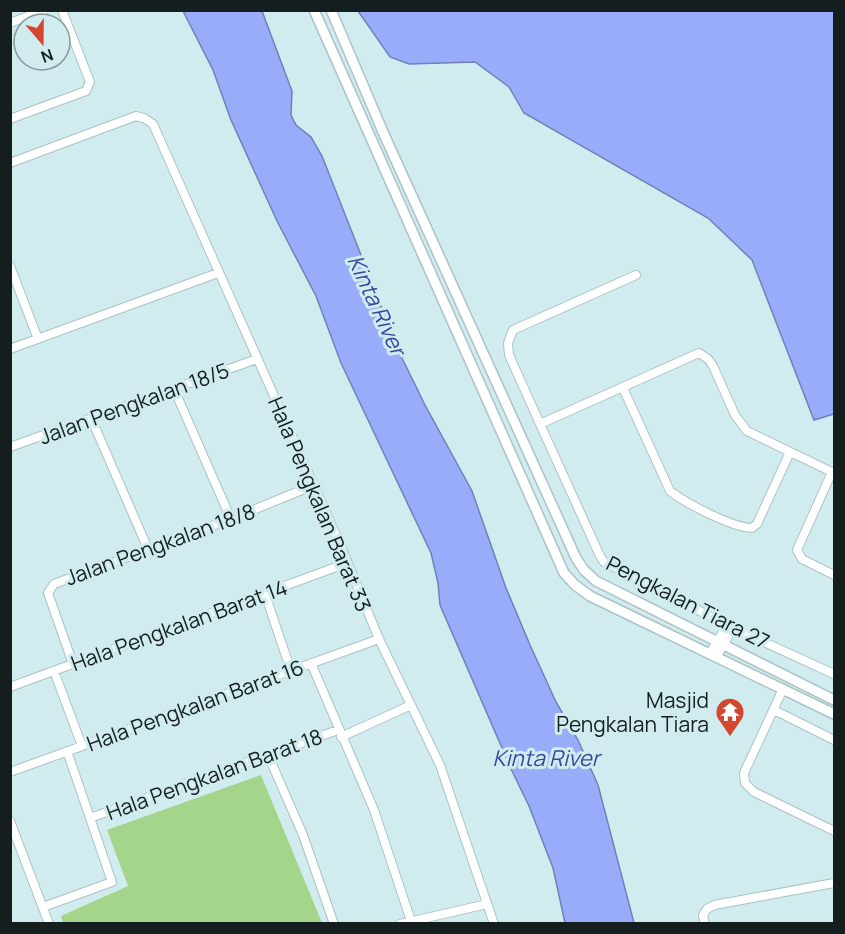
<svg xmlns="http://www.w3.org/2000/svg" width="845" height="934" viewBox="0 0 845 934" font-family="Manrope,sans-serif">
<rect width="100%" height="100%" fill="#d1ecef"/>
<path fill="#a5d58b" d="M261,775L322,923H63L61,916L128,886L107,830Z"/>
<path fill="#99acf9" stroke="#7181b8" stroke-width="1.5" d="M183,11H262L292,91L291,115L296,125L311,137L322,156L400,354L425,405L472,491L506,588L530,645L556,702L578,740L598,785L634,923H565L553,868L529,806L512,771L440,605L438,583L431,553L341,363L316,296L277,221L231,120L213,70Z
M358,11H834V414L814,420L752,260L708,218L524,113L509,87L475,62L409,64L390,57Z"/>
<g fill="none" stroke-linecap="round" stroke-linejoin="round">
<g stroke="#a9c3c6" stroke-width="10">
<path id="minor" d="M10,23L44,10
M10,119L86,91L90,82L62,10
M10,163L136,116L144,118L153,124L340,544L379,639L440,765L494,924
M10,266L38,339
M10,349L218,273
M623,388L670,491C687,504 731,527 752,528L757,524L790,452
M174,389L231,519
M91,418L148,549
M540,424L509,355L508,343L513,330L636,275
M10,447L257,359
M832,472L797,550L802,559L834,575
M834,473L747,431L735,415L713,366L708,359L699,353L540,424L600,556L604,562L733,628L834,674
M265,594L291,671
M710,653L727,625
M717,656L733,628
M311,663L374,810L411,921
M73,664L48,593L54,584L231,519L314,485
M54,671L82,746
M10,687L347,563
M783,689L744,773L745,783L754,792L834,831
M774,710L834,740
M341,737L411,705
M268,755L303,835L334,924
M10,772L379,639
M90,818L338,730
M10,821L49,924
M43,907L112,882L67,751
M400,924L487,904
M705,924L703,915L707,909L714,905L834,883"/>
</g>
<g stroke="#a9c3c6" stroke-width="12">
<path id="tertiary" d="M314,10L564,573L575,585L590,596L834,714
M331,10L383,132L576,558L584,570L596,581L834,700"/>
</g>
<use href="#minor" stroke="#fff" stroke-width="8"/>
<use href="#tertiary" stroke="#fff" stroke-width="9"/>
</g>
<defs>
<g id="temple-pin" transform="scale(1.5)"><path d="M0 17L-7.5 6A9.5 9.5 0 1 1 7.5 6Z" fill="#d34731" stroke="#d1ecef"/><path d="M0-6L5-2H3V0L6.5 2.5H4V6H1.5V3h-3V6H-4V2.5H-6.5L-3 0V-2H-5Z" fill="#fff"/></g>
</defs>
<g fill-rule="evenodd">
<use href="#temple-pin" x="730" y="712"/>
</g>
<g text-anchor="middle" dominant-baseline="central" stroke-width="6" stroke-linejoin="round" paint-order="stroke">
<g font-size="21" fill="#141e1f" stroke="#d1ecef">
<text transform="translate(134 403) rotate(-20)">Jalan Pengkalan 18/5</text>
<text transform="translate(320 504) rotate(67)">Hala Pengkalan Barat 33</text>
<text transform="translate(160 544) rotate(-20)">Jalan Pengkalan 18/8</text>
<text transform="translate(688 602) rotate(27)">Pengkalan Tiara 27</text>
<text transform="translate(179 625) rotate(-20)">Hala Pengkalan Barat 14</text>
<text transform="translate(195 705) rotate(-20)">Hala Pengkalan Barat 16</text>
<text transform="translate(214 774) rotate(-20)">Hala Pengkalan Barat 18</text>
</g>
<g font-size="21" fill="#141e1f" stroke="#d1ecef" text-anchor="end">
<text x="709" y="700">Masjid<tspan x="709" dy="24">Pengkalan Tiara</tspan></text>
</g>
<g font-size="22" font-style="italic" fill="#39469e" stroke="#d1ecef">
<text transform="translate(377 305) rotate(65)">Kinta River</text>
<text x="546" y="758">Kinta River</text>
</g>
</g>
<rect width="845" height="934" fill="none" stroke="#141e1f" stroke-width="24"/>
<g transform="translate(42 42) rotate(160)"><circle r="28" fill="#d1ecef" stroke="#859a9c" stroke-width="1.5"/>
<path d="M0-4.5L10 22L0 15L-10 22Z" fill="#d34731"/>
<text y="-9" font-size="16" font-weight="bold" text-anchor="middle" fill="#141e1f">N</text>
</g>
</svg>
